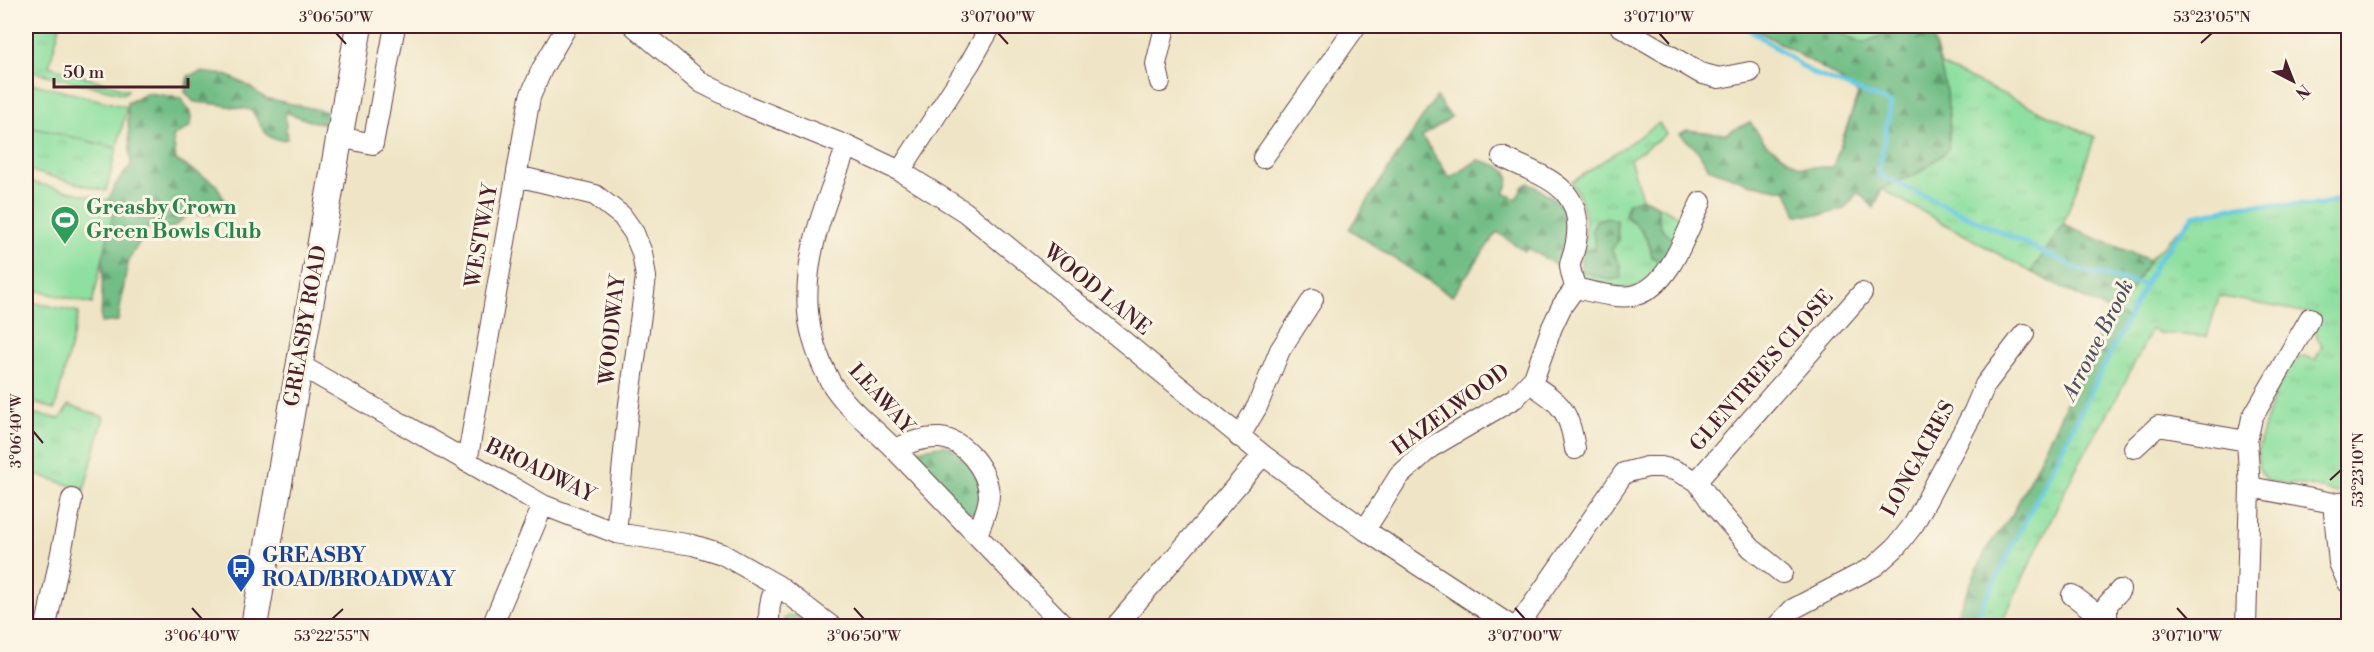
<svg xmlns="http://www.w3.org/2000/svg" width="2374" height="652" viewBox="0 0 2374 652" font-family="'Libre Bodoni',serif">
<defs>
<pattern id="grass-tufts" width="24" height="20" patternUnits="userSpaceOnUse" patternTransform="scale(1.5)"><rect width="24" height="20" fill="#8ee0a0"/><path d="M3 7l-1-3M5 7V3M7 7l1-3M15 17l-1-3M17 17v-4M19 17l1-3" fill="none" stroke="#7cc08a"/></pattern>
<pattern id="forest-firs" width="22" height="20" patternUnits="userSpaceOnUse" patternTransform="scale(1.5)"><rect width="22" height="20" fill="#72be86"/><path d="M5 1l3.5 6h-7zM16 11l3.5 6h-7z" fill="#609a6e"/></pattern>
</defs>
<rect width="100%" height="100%" fill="#fcf5e5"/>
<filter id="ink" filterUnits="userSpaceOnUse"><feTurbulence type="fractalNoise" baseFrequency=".0167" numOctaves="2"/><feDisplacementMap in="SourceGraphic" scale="12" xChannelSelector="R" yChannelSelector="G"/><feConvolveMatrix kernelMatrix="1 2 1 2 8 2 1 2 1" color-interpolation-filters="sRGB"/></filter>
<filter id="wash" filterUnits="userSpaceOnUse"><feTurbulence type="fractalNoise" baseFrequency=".008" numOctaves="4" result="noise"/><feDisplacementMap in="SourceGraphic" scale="24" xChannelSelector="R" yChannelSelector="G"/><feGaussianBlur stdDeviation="1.35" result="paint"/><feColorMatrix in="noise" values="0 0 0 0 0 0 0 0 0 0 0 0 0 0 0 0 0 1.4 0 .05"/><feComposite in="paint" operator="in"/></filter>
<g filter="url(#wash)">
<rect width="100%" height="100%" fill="#efe5c6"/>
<path fill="url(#grass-tufts)" stroke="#6c8066" stroke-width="1.5" d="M26,26H60L49,66L128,90L124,94L26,70Z
M1750,26H1929L1941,65L2095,137L2063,225L2149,260L2193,216L2245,205H2321L2348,196V491L2337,493L2310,486L2268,481C2264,477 2260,473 2258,466C2254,445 2279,371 2297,359C2299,357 2302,357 2305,356L2315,360L2322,346C2314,335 2315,327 2318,315L2219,296L2207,337L2160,333L2152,329L2116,399L2075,470L2000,626H1972L2127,319L2031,272L1882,189L1874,208L1833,167L1858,94L1836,76Z
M1659,123L1666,134L1630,159L1642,198L1683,218L1684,222C1672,244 1660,281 1633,288C1622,290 1598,284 1586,283L1580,275C1584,244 1594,210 1571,183Z
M26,126L117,148L106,191L26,170Z
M69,405L104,417L84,490L26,471V412L60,419Z
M789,616H796L809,626H783V620Z"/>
<path fill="url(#forest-firs)" stroke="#5e6e58" stroke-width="1.5" d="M1750,26H1823L1863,43L1906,26H1929C1941,66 1954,108 1948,150L1920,172L1881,189L1874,208L1858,192L1844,209L1822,215H1797L1787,191L1748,183L1708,168L1698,151L1680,134L1687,130L1725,134L1750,122L1766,144L1800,167H1833L1859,94L1836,76Z
M200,72L226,75L245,84L265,98L329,112L330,119L327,124L310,121L285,112L287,139C263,143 263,125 251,110L216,104L194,102L185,92L188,76Z
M148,93L181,98L192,116L191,126L173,137L176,160L216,184L229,210L211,214H189L172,228L149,226L128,261L118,321L101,323L104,240L101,214L116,184L131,165L127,103Z
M1436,97L1451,117L1422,137L1450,178L1478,160C1498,165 1518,169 1504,193L1516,199L1523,186L1528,183C1575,207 1571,219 1558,266L1528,248L1525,251L1497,232L1452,296L1349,229Z
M1642,198L1658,206C1658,223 1660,230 1674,240L1662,263L1652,257C1649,239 1641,226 1625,216L1628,203Z
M1607,217L1617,220L1618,241L1611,250L1620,265L1621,278L1610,280L1580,271L1582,251L1596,248L1592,229L1597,220Z
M2063,225L2149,260L2117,314L2128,319L1972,626H1951L1987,548L2012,515L2064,409L2068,392L2084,372L2093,351L2102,322L2109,316L2116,314L2031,272Z
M945,445L960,453L982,486L978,511L972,514L964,512L907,452Z"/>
<path fill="#8ee0a0" stroke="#6c8066" stroke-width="1.5" d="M26,82L127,107L117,148L26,126Z
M26,181L116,202L92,304L26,288Z
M26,301L79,312L55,409L26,400Z"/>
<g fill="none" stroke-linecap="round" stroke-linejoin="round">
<path stroke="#64c7e2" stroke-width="5" d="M1745,26L1812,73L1891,103L1878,174L2081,270L2145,285
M1972,626L2156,263L2193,216L2245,205H2321L2348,196"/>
</g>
</g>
<g filter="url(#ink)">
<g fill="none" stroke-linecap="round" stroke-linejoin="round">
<g stroke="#633d42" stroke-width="22">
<path id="minor" d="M634,26L702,83L748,106L847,146L900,171L965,212L1263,455L1365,530L1511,626
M1620,26L1700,73L1719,78L1750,72
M1160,82L1156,64L1165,27L1163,26
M339,137L373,144L395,26
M847,146C827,200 803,253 808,312C810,335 819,361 830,381C847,410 876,429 898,453C954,511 1009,570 1065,626
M1263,158L1356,26
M900,171L970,63L991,26
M517,176L595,195L622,216L634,233L642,253L646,277L628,412L616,533
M1575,288C1590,291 1621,300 1636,295C1671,285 1686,232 1701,202
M300,365L543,505L616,533L693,545L722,554L777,585L831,626
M1530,383C1561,404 1569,409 1575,449
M1239,437L1257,407L1280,350L1313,299
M2134,448L2158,426L2247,441
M894,449C909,443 923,437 940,438C965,440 988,471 989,495C989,507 981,524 977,535
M467,462L530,97L542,69L567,26
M1697,481L1862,293
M2250,487L2333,503L2348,501
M2333,503L2339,563L2348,583
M1365,530L1399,476L1430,448L1515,398L1534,378L1552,327L1562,306L1575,288C1574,281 1570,272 1570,265C1571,258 1575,250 1576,242C1586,186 1543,177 1502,157
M2072,595L2107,621L2111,626
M2107,621V605L2120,590
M46,626L72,499
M492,626L543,505
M769,626C769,611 769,599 777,585
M1116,626L1263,455
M1518,626L1624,473L1647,467H1661L1674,470L1697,481L1712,503L1751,548L1782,573
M1777,626L1793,609L1875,566L1896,547L1914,524L1974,411L1985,385L2024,334
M2246,626L2250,487L2247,441L2252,418L2310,318"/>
</g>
<g stroke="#633d42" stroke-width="28">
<path id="major" d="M254,626C288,426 324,226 359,26"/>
</g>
<use href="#minor" stroke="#fff" stroke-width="20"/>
<use href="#major" stroke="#fff" stroke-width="26"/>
</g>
</g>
<path fill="none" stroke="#4a1f2b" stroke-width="2" d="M336,33L346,44M998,33L1008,44M1659,33L1669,44M2201,43L2212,33M33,431L43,443M2330,480L2341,470M192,608L202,619M854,608L864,619M1515,608L1525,619M2177,608L2187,619M332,619L343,609"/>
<defs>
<g id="stadium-pin" transform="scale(1.5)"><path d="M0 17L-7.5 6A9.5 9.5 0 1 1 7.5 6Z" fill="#2e9e5b" stroke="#fcf5e5"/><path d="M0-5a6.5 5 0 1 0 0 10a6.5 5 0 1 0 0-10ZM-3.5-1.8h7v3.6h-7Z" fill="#fff"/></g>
<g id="bus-pin" transform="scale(1.5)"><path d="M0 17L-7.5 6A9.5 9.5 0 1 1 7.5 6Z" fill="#1a4fb4" stroke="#fcf5e5"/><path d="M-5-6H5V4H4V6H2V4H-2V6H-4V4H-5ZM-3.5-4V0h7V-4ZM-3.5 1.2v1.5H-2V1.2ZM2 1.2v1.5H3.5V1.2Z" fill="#fff"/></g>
</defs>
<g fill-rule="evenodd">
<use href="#stadium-pin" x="65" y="220"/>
<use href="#bus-pin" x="241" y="568"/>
</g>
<g text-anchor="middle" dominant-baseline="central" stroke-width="6" stroke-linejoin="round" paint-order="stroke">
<g font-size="21" font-weight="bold" fill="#27864d" stroke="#fcf5e5" text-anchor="start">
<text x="86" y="208">Greasby Crown<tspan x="86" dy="24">Green Bowls Club</tspan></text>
</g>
<g font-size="21" fill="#4a1f2b" stroke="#fcf5e5">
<text transform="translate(482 236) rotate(-80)">WESTWAY</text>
<text transform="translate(1097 290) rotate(39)">WOOD LANE</text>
<text transform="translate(306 326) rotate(-80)">GREASBY ROAD</text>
<text transform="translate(613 330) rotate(-84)">WOODWAY</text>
<text transform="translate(1762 371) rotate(-49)">GLENTREES CLOSE</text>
<text transform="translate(881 399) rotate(48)">LEAWAY</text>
<text transform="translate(1451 410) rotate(-36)">HAZELWOOD</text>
<text transform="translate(1919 459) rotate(-61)">LONGACRES</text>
<text transform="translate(540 471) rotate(26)">BROADWAY</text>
</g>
<g font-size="21" font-weight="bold" fill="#164399" stroke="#fcf5e5" text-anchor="start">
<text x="262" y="556">GREASBY<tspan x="262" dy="24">ROAD/BROADWAY</tspan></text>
</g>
<g font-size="22" font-style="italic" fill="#525162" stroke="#fcf5e5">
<text transform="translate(2098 340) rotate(-63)">Arrowe Brook</text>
</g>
</g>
<rect width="2374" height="652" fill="none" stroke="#fcf5e5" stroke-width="66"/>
<g transform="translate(2293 81) rotate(138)" stroke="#fcf5e5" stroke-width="4.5" paint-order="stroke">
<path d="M0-4.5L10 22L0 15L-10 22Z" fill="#4a1f2b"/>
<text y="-9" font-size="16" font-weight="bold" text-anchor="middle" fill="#4a1f2b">N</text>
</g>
<path d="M54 78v9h134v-9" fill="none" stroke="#4a1f2b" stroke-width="3"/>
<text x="63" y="78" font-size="18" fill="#4a1f2b" stroke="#fcf5e5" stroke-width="4.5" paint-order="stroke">50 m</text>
<rect x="33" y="33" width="2308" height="586" fill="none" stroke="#4a1f2b" stroke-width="2"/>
<g font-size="15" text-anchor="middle" fill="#4a1f2b">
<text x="336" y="22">3°06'50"W</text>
<text x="998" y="22">3°07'00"W</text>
<text x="1659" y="22">3°07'10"W</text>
<text x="2212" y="22">53°23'05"N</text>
<text transform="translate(16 431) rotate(-90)" y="5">3°06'40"W</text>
<text transform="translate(2358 470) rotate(-90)" y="5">53°23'10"N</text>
<text x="202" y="641">3°06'40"W</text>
<text x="332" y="641">53°22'55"N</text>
<text x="864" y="641">3°06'50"W</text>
<text x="1525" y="641">3°07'00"W</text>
<text x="2187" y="641">3°07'10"W</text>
</g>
</svg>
